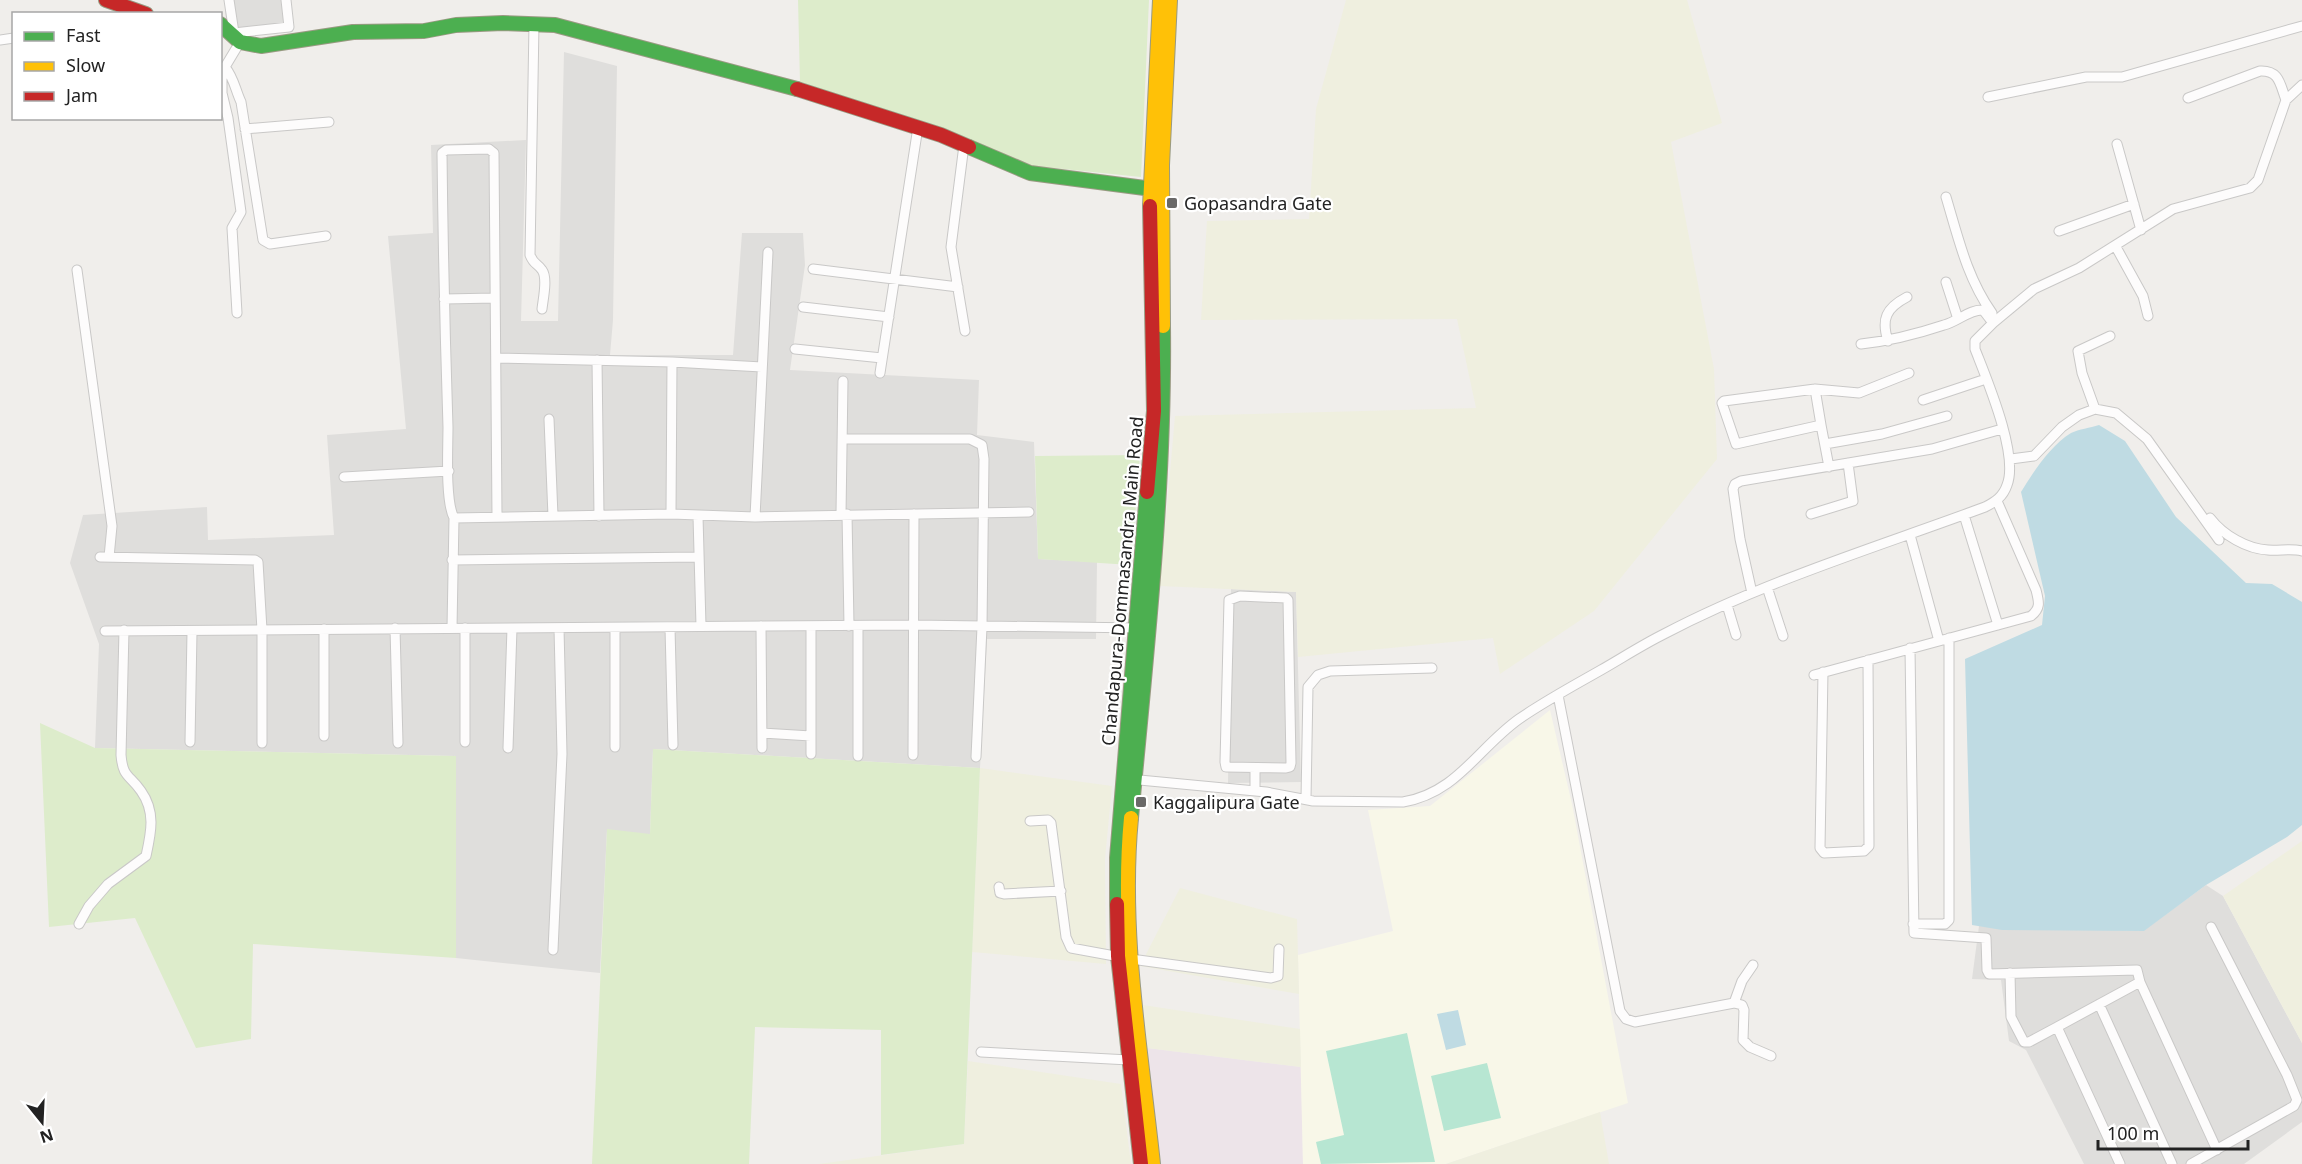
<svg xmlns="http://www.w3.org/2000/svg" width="2302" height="1164" viewBox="0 0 2302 1164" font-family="'Noto Sans',sans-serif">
<rect width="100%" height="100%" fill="#f0eeeb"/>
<path fill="#dfdedc" d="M207,0H289L293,32L238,36L226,25L225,0Z
M564,52L617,66L613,320L610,355H733L742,233H803L805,265L790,370L979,380L977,435L1034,442L1038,559L1097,562L1096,639H987L980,768L653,749L650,835L607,830L600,973L456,958V756L95,748L99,644L70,563L83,515L207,507L208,540L334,535L327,435L406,429L388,236L433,233L431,145L526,140L521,321H558Z
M1231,589L1296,592L1301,782L1228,783Z
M2206,885L2223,896L2302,1043V1122L2244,1164H2084L2026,1050L2009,1041L2001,980L1972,979L1979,926L2143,931Z"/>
<path fill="#ede4e9" d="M1147,1048L1301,1067L1303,1164H1161Z"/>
<path fill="#f8f7e8" d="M1550,710L1572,804L1628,1103L1446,1164H1303L1298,955L1393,931L1368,810L1430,806Z"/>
<path fill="#efefdf" d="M1346,0H1687L1722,123L1671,142L1714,369L1717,459L1594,611L1500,674L1493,638L1298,657L1296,592L1160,586L1175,416L1476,408L1457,319L1201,320L1207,221L1309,219L1316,109Z
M980,768L1112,786L1105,859L1106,964L972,952Z
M2302,841V1043L2223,896Z
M1180,888L1297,919L1299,994L1140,966Z
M1143,1005L1300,1029L1301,1067L1147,1048Z
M968,1061L1121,1084L1131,1164H819L964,1144Z
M1600,1112L1609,1164H1446Z"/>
<path fill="#ddeccb" d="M798,0H1149L1141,177L1025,165L800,82Z
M1140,455L1131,565L1038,559L1035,456Z
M40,723L95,748L456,756V958L253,944L251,1039L196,1048L135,918L49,927Z
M653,749L980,768L964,1144L881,1155V1030L755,1027L749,1164H592L607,829L650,834Z"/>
<path fill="#b7e6d2" d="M1407,1033L1435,1162L1321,1164L1316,1142L1344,1135L1326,1051Z
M1487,1063L1501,1118L1444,1131L1431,1076Z"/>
<path fill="#bfdbe3" d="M2099,425L2125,441L2176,517L2246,583L2272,584L2302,602V825L2287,837L2206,885L2144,931L2002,930L1972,925L1965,659L2042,625L2045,596L2021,492C2034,471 2050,446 2071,433C2079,429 2090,428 2099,425Z
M1458,1010L1466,1045L1446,1050L1437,1014Z"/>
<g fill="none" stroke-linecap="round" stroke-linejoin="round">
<g stroke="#c9c8c7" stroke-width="11">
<path id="street" d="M229,0L234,33L289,27L286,0
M534,24L530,255C534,265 537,263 542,270C548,278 543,299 542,309
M0,40L14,38
M225,67C234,78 235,89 241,102L263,240L270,244L326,236
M1988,97L2086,77H2122L2302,26
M2188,98L2260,71C2280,70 2280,85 2286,100
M245,129L329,122
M2117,144L2141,230
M964,145L951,247L965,331
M1946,197C1958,237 1967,278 1992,313
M2059,231L2134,204
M2116,247L2143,296L2148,316
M813,269L958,287
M77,270L112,526L109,557
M1946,282L1958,319
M444,299L495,298
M803,307L889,317
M237,313L232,228L241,212L228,118L222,93V79L225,67L240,42
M1888,341C1881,319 1886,308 1907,297
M1861,344C1889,341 1917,334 1944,325C1957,322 1970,309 1983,310L1993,323
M795,349L882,358
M497,358L672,362L762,367
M597,360L599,516
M880,373L918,127
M1815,389L1821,425
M1923,400L1986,379
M2095,409L2116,413L2147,439L2219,540
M549,419L553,516
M842,439H970L982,445L984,459L982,627L976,757
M1825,444L1882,434L1947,416
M2011,459L2034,456L2062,427L2079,415L2095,409L2082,373L2078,351L2110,336
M1829,467L1821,425L1736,444L1722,403L1724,401L1815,389L1859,393L1909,373
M344,477L449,471
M671,514L672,362
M841,514L843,381
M847,514L849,626
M1811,514L1853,501L1848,463
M1964,515L1998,625
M497,516L494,153L489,149L446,150L442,153C443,245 445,336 448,427C448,448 445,501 454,518L671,514L755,517L1029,512
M698,516L701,626
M755,517L768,252
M2210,518C2223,535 2247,549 2268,550C2279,551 2292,548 2302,551
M1910,535L1939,641
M100,557L255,560L258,562L262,630V743
M452,560L699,557
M1767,587L1783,636
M1752,593L1740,539L1733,489L1735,484L1741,481L1932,449L2002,429
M1240,596L1286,598L1288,600L1291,763L1290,767L1286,768L1226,767L1225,762L1229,600Z
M1727,605L1736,635
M761,626L762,748
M811,626V754
M858,626V756
M395,628L398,743
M452,628L454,518
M465,628V742
M615,628V747
M670,628L673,745
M324,629V736
M105,631L913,625L1140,628
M1910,648L1914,933L1986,938L1987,970L1989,974L2137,970L2140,982L2217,1150
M1823,672L1820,848L1824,853L1864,851L1869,846L1868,660
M1814,675L2031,616C2041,608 2039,602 2036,590L1997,501
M1558,695L1620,1011L1626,1019L1635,1022L1734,1003L1742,981L1753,965
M762,733L811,736
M190,742L192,632
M508,748L512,628
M913,755L914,514
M1255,768V791
M1129,779L1266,792L1313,801L1403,802C1457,793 1478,748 1519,719C1545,701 1573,686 1601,670C1622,658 1642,645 1664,634C1765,581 1877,547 1985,507C1995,502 2003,497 2007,485C2019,455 1987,380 1975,349V341L1993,323L2034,289L2079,268L2173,209L2250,188L2258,180L2286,100L2302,85
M1306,799L1308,687L1318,675L1330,671L1432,668
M1030,821L1048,820L1051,823L1066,937L1071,948L1131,959L1271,978L1278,976L1279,949
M999,887L1000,893L1004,894L1061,891
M79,924L89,906L108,884L146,856C151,833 156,812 141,791C129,774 123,778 121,755L124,630
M1913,924H1945L1949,920V638
M553,950L562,754L559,628
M2010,973L2011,1017L2024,1042H2029L2057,1027
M1734,1003L1742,1005L1744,1010L1743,1040L1750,1047L1771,1056
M2099,1004L2172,1164
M981,1052L1129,1060
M2120,1164L2057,1027L2140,982
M2191,1164L2294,1106L2297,1100L2287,1075L2211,927"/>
</g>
<g stroke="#999a82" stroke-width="16">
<path id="fast" d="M220,24L240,42L261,46L353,32L424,31L456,25L503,23L555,25L797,89
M969,147L1030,173L1160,190
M1131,818C1146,655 1165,491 1163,326
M1117,904V858L1147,492"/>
</g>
<g stroke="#999a82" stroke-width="16">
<path id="slow" d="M1150,206L1160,0
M1163,326L1162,165L1170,0
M1131,818C1120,933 1141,1050 1153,1164"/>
</g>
<g stroke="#999a82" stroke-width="16">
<path id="jam" d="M106,0L146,14
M797,89L941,135L969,147
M1147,492L1154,411L1150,206
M1117,904L1118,956L1141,1164"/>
</g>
<use href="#street" stroke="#fdfcfc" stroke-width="9"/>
<use href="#fast" stroke="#4caf50" stroke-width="14"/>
<use href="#slow" stroke="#ffc107" stroke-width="14"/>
<use href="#jam" stroke="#c62828" stroke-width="14"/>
</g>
<g fill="#6a6968" stroke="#fff" stroke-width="2">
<rect x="1166" y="197" width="12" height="12" rx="3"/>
<rect x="1135" y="796" width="12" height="12" rx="3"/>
</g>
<g text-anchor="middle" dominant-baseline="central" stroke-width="4.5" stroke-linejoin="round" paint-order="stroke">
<g font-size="18" fill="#222" stroke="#fff" text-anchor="start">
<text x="1184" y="203">Gopasandra Gate</text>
<text x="1153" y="802">Kaggalipura Gate</text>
</g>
<g font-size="18" fill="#222" stroke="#fff">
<text transform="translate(1122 581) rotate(-85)">Chandapura-Dommasandra Main Road</text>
</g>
</g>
<rect x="12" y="12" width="210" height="108" fill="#ffffff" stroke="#a7a7a7" stroke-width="1.5"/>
<rect x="24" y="32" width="30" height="9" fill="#4caf50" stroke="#a7a7a7" stroke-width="1.5"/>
<text x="66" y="42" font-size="18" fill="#222222">Fast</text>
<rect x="24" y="62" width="30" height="9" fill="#ffc107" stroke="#a7a7a7" stroke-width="1.5"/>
<text x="66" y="72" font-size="18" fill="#222222">Slow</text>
<rect x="24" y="92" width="30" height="9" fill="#c62828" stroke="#a7a7a7" stroke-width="1.5"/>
<text x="66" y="102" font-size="18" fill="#222222">Jam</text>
<g transform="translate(42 1122) rotate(162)" stroke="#ffffff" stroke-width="4.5" paint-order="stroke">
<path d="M0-4.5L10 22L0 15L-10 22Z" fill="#222222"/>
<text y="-9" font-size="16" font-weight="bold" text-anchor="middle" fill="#222222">N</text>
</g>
<path d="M2098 1140v9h150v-9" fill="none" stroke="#222222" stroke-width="3"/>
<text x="2107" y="1140" font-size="18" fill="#222222" stroke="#ffffff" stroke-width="4.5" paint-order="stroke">100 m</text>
</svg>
